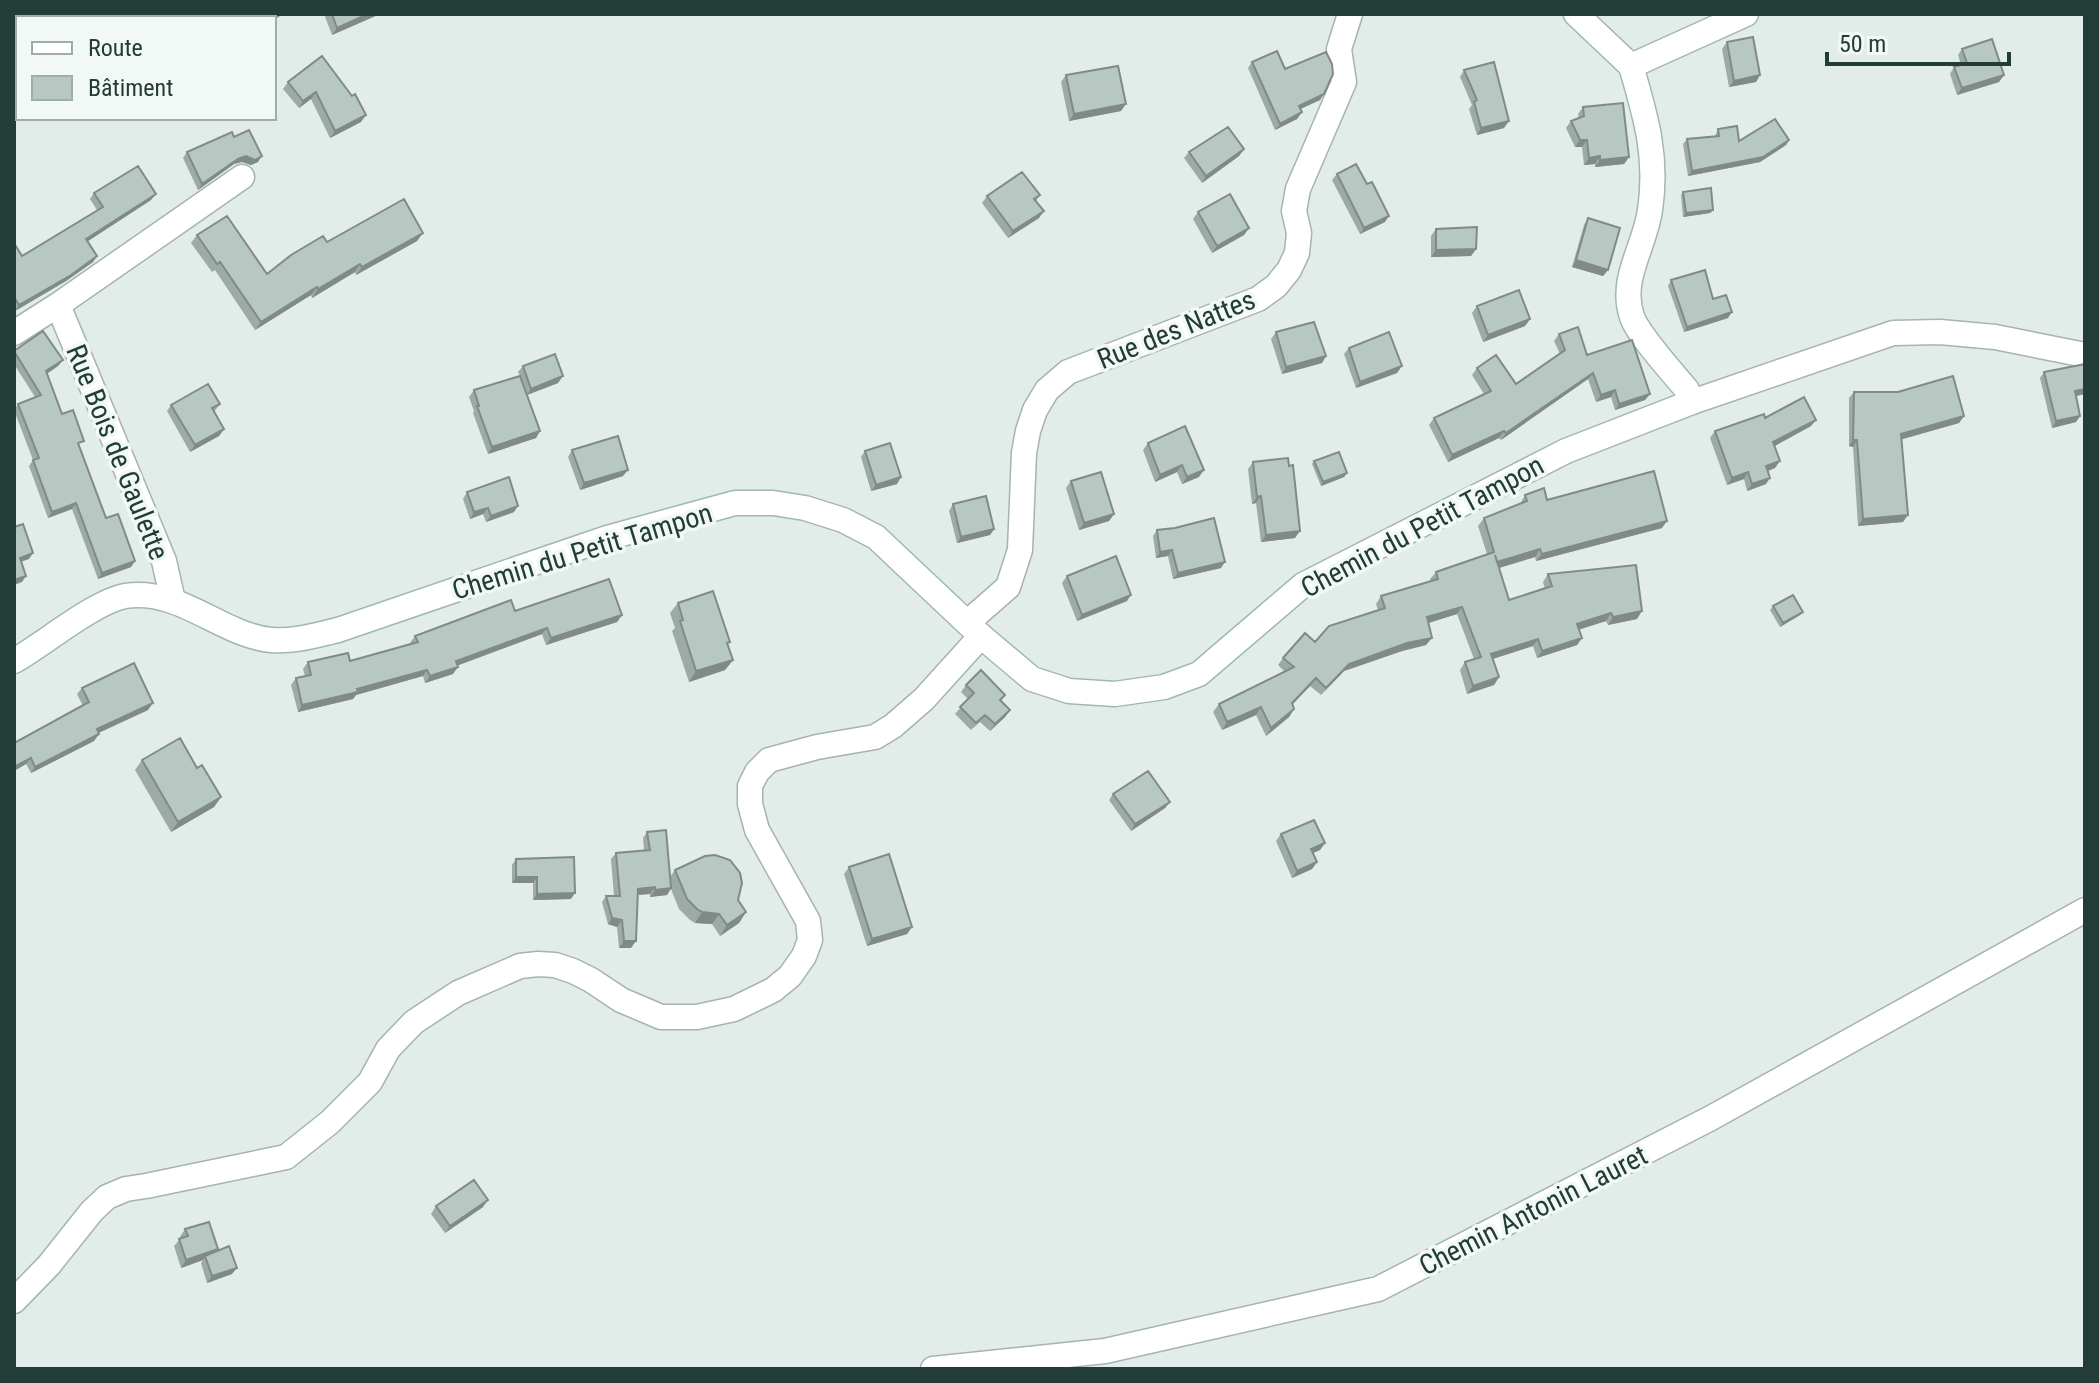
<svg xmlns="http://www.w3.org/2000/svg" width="2099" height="1383" font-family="'Roboto Condensed',sans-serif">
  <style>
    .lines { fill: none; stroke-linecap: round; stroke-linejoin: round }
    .street-casing { stroke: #a5b4af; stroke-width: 27 }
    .secondary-casing { stroke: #a0b8b0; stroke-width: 27 }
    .street { stroke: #fff; stroke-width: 24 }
    .secondary { stroke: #fff; stroke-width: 24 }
    .wall { fill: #9daba6 }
    .shaded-wall { fill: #808b87 }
    .building { fill: #b7c7c1; stroke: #808b87; stroke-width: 2 }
    .labels { text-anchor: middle; stroke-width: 7; stroke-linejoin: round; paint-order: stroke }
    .street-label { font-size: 28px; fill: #223d37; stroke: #f2f8f5 }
  </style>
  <rect width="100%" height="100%" fill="#e2ece8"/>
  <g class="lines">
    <!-- street casing -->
    <g class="street-casing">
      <path id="street" d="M1576 14 1631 66
        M58 305 164 561 173 601
        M14 333 58 305 242 177
        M1692 402 1893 333 1940 332 1995 337 2085 355
        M968 622 1008 587 1020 550 1024 453 1028 431 1035 410 1047 390 1068 372 1258 299 1276 286 1289 270 1297 253 1299 233 1294 211 1298 189 1344 82 1339 49 1350 14
        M14 1301 49 1265 92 1211 107 1197 126 1189 146 1186 286 1157 330 1122 370 1082 388 1049 414 1022 458 993 520 966 538 964 555 965 573 971 591 980 621 1000 661 1017H697L734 1009 773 990 790 976 804 956 810 940 808 921 757 830 750 804V786L757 772 769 760 817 747 875 737 893 726 924 699 981 636
        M933 1369 1105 1351 1378 1289 1711 1118 2085 910"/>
    </g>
    <!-- secondary casing -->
    <g class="secondary-casing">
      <path id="secondary" d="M14 661C44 644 94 602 125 596 179 587 221 635 271 640 294 642 316 635 338 630L607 538 735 503H773L805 508 843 520 876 537 981 636 1032 679 1069 691 1115 694 1164 687 1199 674 1303 585 1566 451 1692 402 1687 390C1673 373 1639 336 1632 317 1619 279 1645 247 1650 210 1658 157 1646 117 1631 66L1746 14"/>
    </g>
    <!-- street -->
    <use href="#street" class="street"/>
    <!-- secondary -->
    <use href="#secondary" class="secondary"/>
  </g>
  <!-- wall -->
  <path class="wall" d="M105 14H153L154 16 152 18H107Z
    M324 14H380L332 35Z
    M1727 42 1760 75 1756 82 1729 87 1722 49Z
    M1962 49 2004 75 1999 82 1957 95 1950 74 1954 67 1961 65 1958 55Z
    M1252 62 1285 69 1324 94 1320 100 1300 109 1302 112 1297 119 1275 130 1248 68Z
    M1464 70 1504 128 1477 135 1469 109 1472 105 1460 77Z
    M1066 75 1121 111 1069 121 1061 82Z
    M288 82 352 96 361 122 330 138 311 99 299 108 283 89Z
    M1583 107 1629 157 1624 164 1595 167V164L1584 165 1582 147H1575L1566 128 1571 121 1579 118 1578 114Z
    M1718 129 1739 141 1789 140 1786 145 1760 162 1688 176 1683 144 1687 139 1715 136Z
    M234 137 258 162 251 165 242 162 234 164 198 190 183 158 187 152Z
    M1244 149 1239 156 1202 183 1184 158 1189 152Z
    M1337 174 1385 222 1360 234 1332 180Z
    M1683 192 1713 210 1710 213 1683 217 1681 195Z
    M94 193 151 200 88 241 97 256 93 262 66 281 15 311 14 243 22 256 97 210 90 199Z
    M1040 195 1036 201 1039 218 1008 238 982 203 987 196Z
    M1198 212 1249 228 1244 235 1212 253 1193 219Z
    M1588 218 1608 270 1603 276 1572 267 1584 225Z
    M1436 229 1476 249 1471 256 1431 257V236Z
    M197 235 267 274 327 242 417 241 356 275 355 272 312 298 311 295 255 330 215 270 212 272 191 243Z
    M1671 280 1713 299 1728 318 1684 332 1668 286Z
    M1477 306 1530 319 1525 326 1483 342 1472 313Z
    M1276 332 1326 356 1322 363 1282 374 1271 339Z
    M1559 334 1587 355 1650 394 1645 400 1615 410 1611 397 1596 402 1588 379 1501 440 1499 438 1448 462 1429 425 1434 418 1484 394 1472 375 1477 368 1516 384 1560 354 1554 341Z
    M1349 348 1397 373 1356 388 1344 354Z
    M14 351 63 360 58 366 47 374 62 414 80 447 106 518 135 561 131 567 98 579 72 509 48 518 29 466 33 460 14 410 18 404 35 397 14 364Z
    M2085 364V394L2076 396 2080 416 2076 422 2052 428 2040 378 2044 372Z
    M523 366 558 383 527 395 540 431 536 438 488 454 473 413 474 411 469 397 474 390 520 376 518 372Z
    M1854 392 1964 416 1959 423 1902 439 1903 522 1858 526 1853 447 1849 446V398Z
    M220 404 214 412 224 429 219 436 190 452 167 411 171 405Z
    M1765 418 1811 426 1775 446V468L1768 471 1766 484 1747 491 1744 479 1727 485 1710 438 1715 431Z
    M1148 443 1199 477 1182 484 1177 472 1155 482 1143 450Z
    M572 450 623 476 580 490 568 457Z
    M865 451 897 484 871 491 861 457Z
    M1314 461 1347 473 1344 477 1321 486 1312 464Z
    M1253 462 1295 538 1261 542 1256 503 1252 504 1248 469Z
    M1071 481 1114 514 1109 521 1079 530 1066 488Z
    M467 492 514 512 486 522 483 514 470 519 463 499Z
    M1525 495 1662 528 1536 561 1535 557 1499 568 1509 600 1545 589 1543 582 1548 574 1637 619 1608 625 1606 621 1579 629 1582 638 1577 645 1537 658 1533 646 1493 659 1499 677 1494 685 1467 694 1460 670 1465 662 1474 659 1457 614 1428 623 1426 645 1402 651 1344 671 1321 695 1310 686 1292 705 1294 709 1289 717 1266 736 1256 715 1222 730 1213 712 1219 704 1285 672 1278 665 1283 658 1378 610 1376 604 1381 596 1431 581 1430 579 1436 572 1487 554 1478 526 1484 518 1520 504Z
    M953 504 994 529 990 535 957 543 949 511Z
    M1175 528 1221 568 1173 579 1168 556 1156 558 1153 536 1157 530Z
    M1067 576 1127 601 1077 621 1062 583Z
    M678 603 728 645 733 660 725 670 689 682 672 631 675 628 670 613Z
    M1773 606 1800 615 1780 627 1770 610Z
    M515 611 622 615 617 622 546 645 542 634 457 665 453 674 425 683 423 676 356 695 353 699 298 712 291 685 296 678 305 676 303 669 308 662 350 661 411 644 410 643 415 636Z
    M966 685 1005 695 1001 701 1010 710 1005 717 990 731 980 722 971 730 955 714 968 699 961 692Z
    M82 688 148 710 98 733 99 734 94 741 31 773 26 764 14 771 83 706 77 694Z
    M142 760 197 768 221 797 214 807 171 832 135 770Z
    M1113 794 1170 802 1165 808 1131 831 1109 800Z
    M647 832 670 877 675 870 738 900 746 912 739 923 720 936 712 924 695 923 690 920 679 909 671 889 667 895 650 897V894L638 895 631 948H619L617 927 608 924 602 902 606 896H614L611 859 616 853 644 850 643 838Z
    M1281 834 1325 843 1320 850 1313 853 1317 862 1312 869 1292 878 1276 841Z
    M516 859 571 899 533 900V883H512V865Z
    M849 867 912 927 907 934 867 946 844 874Z
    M436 1206 483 1207 445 1233 431 1214Z
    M185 1229 217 1251 232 1274 207 1283 201 1263 203 1260 181 1268 174 1246 181 1238 180 1237Z"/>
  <!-- shaded-wall -->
  <path class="shaded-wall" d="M368 14H380L332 35 337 28Z
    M1760 75 1756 82 1729 87 1734 81Z
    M2004 75 1999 82 1957 95 1962 88Z
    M316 92 311 99 299 108 303 101Z
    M1324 94 1320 100 1294 112 1299 106Z
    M1126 104 1121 111 1069 121 1074 114Z
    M1302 112 1297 119 1275 130 1280 124Z
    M366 115 361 122 330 138 335 131Z
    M1509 121 1504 128 1477 135 1481 128Z
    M1580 140H1587L1582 147H1575Z
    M1789 140 1786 145 1760 162 1688 176 1692 171Z
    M1244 149 1239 156 1202 183 1206 176Z
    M246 156H262L258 162 251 165 242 162 234 164 198 190 202 184 238 159Z
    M1600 156 1595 164 1584 165 1589 158Z
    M1629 157 1624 164 1595 167 1600 160Z
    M156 194 151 200 82 245 86 239Z
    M1713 210 1710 213 1683 217 1686 213Z
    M1044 211 1039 218 1008 238 1013 231Z
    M1389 216 1385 222 1360 234 1364 228Z
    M1249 228 1244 235 1212 253 1217 246Z
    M423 233 417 241 356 275 362 267Z
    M1476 249 1471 256 1431 257 1436 250Z
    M97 256 93 262 66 281 15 311 19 305Z
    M1576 260 1608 270 1603 276 1572 267Z
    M360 264 355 272 312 298 318 289Z
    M317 287 311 295 255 330 261 322Z
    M1732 312 1728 318 1684 332 1687 327Z
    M1530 319 1525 326 1483 342 1488 335Z
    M1326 356 1322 363 1282 374 1286 367Z
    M63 360 58 366 41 377 46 371Z
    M1402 366 1397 373 1356 388 1360 382Z
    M1593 373 1588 379 1501 440 1506 433Z
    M563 376 558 383 527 395 531 389Z
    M2085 389V394L2071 397 2075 391Z
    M1615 390 1611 397 1596 402 1601 395Z
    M1650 394 1645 400 1615 410 1619 404Z
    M1964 416 1959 423 1896 441 1901 434Z
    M2080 416 2076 422 2052 428 2056 421Z
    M1816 420 1811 426 1769 449 1773 442Z
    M224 429 219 436 190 452 195 445Z
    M540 431 536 438 488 454 492 447Z
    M1504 431 1499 438 1448 462 1452 455Z
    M1853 440H1857L1853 447 1849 446Z
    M1780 461 1775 468 1762 473 1766 466Z
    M1182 465 1177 472 1155 482 1160 475Z
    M628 470 623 476 580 490 584 483Z
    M1204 470 1199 477 1182 484 1187 477Z
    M1748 472 1744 479 1727 485 1732 478Z
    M1347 473 1344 477 1321 486 1323 482Z
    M901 477 897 484 871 491 876 485Z
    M1770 478 1766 484 1747 491 1752 484Z
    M1261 496 1256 503 1252 504 1257 497Z
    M76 503 72 509 48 518 52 512Z
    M518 506 514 512 486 522 491 516Z
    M488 508 483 514 470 519 474 512Z
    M1114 514 1109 521 1079 530 1084 523Z
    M1908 515 1903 522 1858 526 1863 519Z
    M1667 521 1662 528 1536 561 1542 554Z
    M994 529 990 535 957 543 961 537Z
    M1300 531 1295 538 1261 542 1266 535Z
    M1540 549 1535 557 1492 570 1497 562Z
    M1172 550 1168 556 1156 558 1160 552Z
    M33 553 29 559 15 564 20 558Z
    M135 561 131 567 98 579 102 573Z
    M1225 562 1221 568 1173 579 1178 573Z
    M26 576 22 582 14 585V580Z
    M1131 595 1127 601 1077 621 1082 615Z
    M1462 607 1457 614 1422 625 1427 617Z
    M1642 611 1637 619 1608 625 1613 617Z
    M1803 612 1800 615 1780 627 1783 623Z
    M1611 613 1606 621 1572 632 1577 624Z
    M622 615 617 622 546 645 551 638Z
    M547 628 542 634 451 668 456 661Z
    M1432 638 1426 645 1402 651 1344 671 1321 695 1349 664 1407 643Z
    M1582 638 1577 645 1537 658 1542 651Z
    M1538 639 1533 646 1486 661 1491 654Z
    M733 660 725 670 689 682 696 671Z
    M458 667 453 674 425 683 430 676Z
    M427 670 423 676 356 695 353 699 298 712 302 705Z
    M1499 677 1494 685 1467 694 1473 686Z
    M1316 678 1310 686 1286 711 1292 703Z
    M153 703 148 710 92 736 97 729Z
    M1261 707 1256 715 1222 730 1227 722Z
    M1294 709 1289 717 1266 736 1271 728Z
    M1010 710 1005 717 990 731 995 724Z
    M99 734 94 741 31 773 35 767Z
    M31 758 26 764 14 771V767Z
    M221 797 214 807 171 832 178 822Z
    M1170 802 1165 808 1131 831 1135 824Z
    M1325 843 1320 850 1306 856 1311 849Z
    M1317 862 1312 869 1292 878 1297 871Z
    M516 877H537L533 883H512Z
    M655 887 650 894 634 895 638 889Z
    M671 888 667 895 650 897 655 890Z
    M575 893 571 899 533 900 537 894Z
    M702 912 719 914 712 924 695 923Z
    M746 912 739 923 720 936 727 925Z
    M612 918 622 920 617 927 608 924Z
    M912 927 907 934 867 946 872 939Z
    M624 941H636L631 948H619Z
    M488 1200 483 1207 445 1233 450 1226Z
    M218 1249 213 1256H205L203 1260 181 1268 186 1260Z
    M237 1268 232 1274 207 1283 212 1276Z"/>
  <!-- building -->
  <path class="building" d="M51 14H68L70 18H45L44 17Z
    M112 14H153L154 16 147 18H114Z
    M226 14H281L274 19V18H229Z
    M332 14H368L337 28Z
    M1753 37 1760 75 1734 81 1727 42Z
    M1992 39 2004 75 1962 88 1954 67 1967 63 1962 49Z
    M1277 51 1285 69 1326 52 1332 64 1333 74 1324 94 1299 106 1302 112 1280 124 1252 62Z
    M18 52V80L14 82V53Z
    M322 56 352 96 355 94 366 115 335 131 316 92 303 101 288 82Z
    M1494 62 1509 121 1481 128 1474 102 1477 100 1464 70Z
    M1118 66 1126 104 1074 114 1066 75Z
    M1623 103 1629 157 1600 160V156L1589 158 1587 140H1580L1571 121 1584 116 1583 107Z
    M1775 119 1789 140 1763 157 1692 171 1687 139 1719 136 1718 129 1737 126 1739 141Z
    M1228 127 1244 149 1206 176 1189 152Z
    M249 130 262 156 255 160 246 156 238 159 202 184 187 152 232 132 234 137Z
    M1356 164 1367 184 1372 182 1389 216 1364 228 1337 174Z
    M138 166 156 194 86 239 97 256 71 275 19 305 14 297V243L22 256 103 207 94 193Z
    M1022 172 1040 195 1034 199 1044 211 1013 231 987 196Z
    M1711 188 1713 210 1686 213 1683 192Z
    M1230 194 1249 228 1217 246 1198 212Z
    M404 199 423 233 362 267 360 264 318 289 317 287 261 322 220 262 217 264 197 235 227 216 267 274 291 255 323 236 327 242Z
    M1588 218 1620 228 1608 270 1576 260Z
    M1477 227 1476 249 1436 250V229Z
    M1705 270 1713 299 1726 295 1732 312 1687 327 1671 280Z
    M1519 290 1530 319 1488 335 1477 306Z
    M1314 322 1326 356 1286 367 1276 332Z
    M1578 327 1587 355 1632 340 1650 394 1619 404 1615 390 1601 395 1593 373 1506 433 1504 431 1452 455 1434 418 1491 391 1477 368 1496 355 1516 384 1565 350 1559 334Z
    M43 331 63 360 46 371 62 414 73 410 84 441 78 443 106 518 118 514 135 561 102 573 76 503 52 512 33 460 39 458 18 404 41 395 14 351Z
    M1389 332 1402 366 1360 382 1349 348Z
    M555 354 563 376 531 389 523 366Z
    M2085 364V389L2075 391 2080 416 2056 421 2044 372Z
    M520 376 540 431 492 447 477 406H479L474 390Z
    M1953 376 1964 416 1901 434 1908 515 1863 519 1857 440H1853L1854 392H1898Z
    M208 384 220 404 212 408 224 429 195 445 171 405Z
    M1804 397 1816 420 1773 442 1780 461 1766 466 1770 478 1752 484 1748 472 1732 478 1715 431 1764 414 1765 418Z
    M1185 426 1204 470 1187 477 1182 465 1160 475 1148 443Z
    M618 436 628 470 584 483 572 450Z
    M890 443 901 477 876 485 865 451Z
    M1339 452 1347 473 1323 482 1314 461Z
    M1288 458 1289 466 1293 465 1300 531 1266 535 1261 496 1257 497 1253 462Z
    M1654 471 1667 521 1542 554 1540 549 1497 562 1495 555 1509 600 1552 586 1548 574 1636 565 1642 611 1613 617 1611 613 1577 624 1582 638 1542 651 1538 639 1491 654 1499 677 1473 686 1465 662 1481 657 1462 607 1427 617 1432 638 1407 643 1349 664 1326 688 1316 678 1292 703 1294 709 1271 728 1261 707 1227 722 1219 704 1294 667 1283 658 1305 633 1315 642 1329 626 1385 608 1381 596 1438 579 1436 572 1494 552 1484 518 1527 501 1525 495 1544 488 1547 500Z
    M1101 472 1114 514 1084 523 1071 481Z
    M509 477 518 506 491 516 488 508 474 512 467 492Z
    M986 496 994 529 961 537 953 504Z
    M1214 518 1225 562 1178 573 1172 550 1160 552 1157 530 1175 528Z
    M23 524 33 553 20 558 26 576 14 580V527Z
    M1116 556 1131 595 1082 615 1067 576Z
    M609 579 622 615 551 638 547 628 456 661 458 667 430 676 427 670 357 689 358 692 302 705 296 678 311 675 308 662 348 653 350 661 418 642 415 636 511 600 515 611Z
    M713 591 730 642 727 643 733 660 696 671 680 621 683 620 678 603Z
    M1793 595 1803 612 1783 623 1773 606Z
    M134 663 153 703 97 729 99 734 35 767 31 758 14 767V743L89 702 82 688Z
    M981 670 1005 695 1000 700 1010 710 995 724 985 715 976 723 960 707 974 693 966 685Z
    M180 738 197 768 202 765 221 797 178 822 142 760Z
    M1148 771 1170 802 1135 824 1113 794Z
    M1314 820 1325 843 1311 849 1317 862 1297 871 1281 834Z
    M666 830 671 888 655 890V887L638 889 636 941H624L622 920 612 918 606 896H620L616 853 650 850 647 832Z
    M889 854 912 927 872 939 849 867Z
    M715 855 730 860 740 873 742 883 738 900 746 912 727 925 719 914 702 912 698 910 687 899 675 870 705 856Z
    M574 857 575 893 537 894V877H516V859Z
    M474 1180 488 1200 450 1226 436 1206Z
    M209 1222 218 1249 186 1260 179 1239 188 1236 185 1229Z
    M229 1246 237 1268 212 1276 205 1256Z"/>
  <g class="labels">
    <!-- street labels -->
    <g class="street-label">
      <text transform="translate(1176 329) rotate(-22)" y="10">Rue des Nattes</text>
      <text transform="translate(118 452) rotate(68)" y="10">Rue Bois de Gaulette</text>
      <text transform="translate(1422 526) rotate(-28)" y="10">Chemin du Petit Tampon</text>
      <text transform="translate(582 551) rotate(-17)" y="10">Chemin du Petit Tampon</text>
      <text transform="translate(1533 1210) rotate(-27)" y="10">Chemin Antonin Lauret</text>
    </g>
  </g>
  <!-- border -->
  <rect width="2099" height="1383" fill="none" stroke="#223d37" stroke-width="32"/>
  <!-- legend -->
  <rect x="16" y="16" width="260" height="104" fill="#f2f8f5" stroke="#9fada9" stroke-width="2"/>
  <rect x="32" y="42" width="40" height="12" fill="#ffffff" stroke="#9fada9" stroke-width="2"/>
  <text x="88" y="56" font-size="24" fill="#223d37">Route</text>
  <rect x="32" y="76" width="40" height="24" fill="#b7c7c1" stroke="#9fada9" stroke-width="2"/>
  <text x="88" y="96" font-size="24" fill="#223d37">Bâtiment</text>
  <!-- scale -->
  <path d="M1827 52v12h182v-12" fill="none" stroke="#223d37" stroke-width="4"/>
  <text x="1839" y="52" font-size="24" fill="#223d37" stroke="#f2f8f5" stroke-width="6" paint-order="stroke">50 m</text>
</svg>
